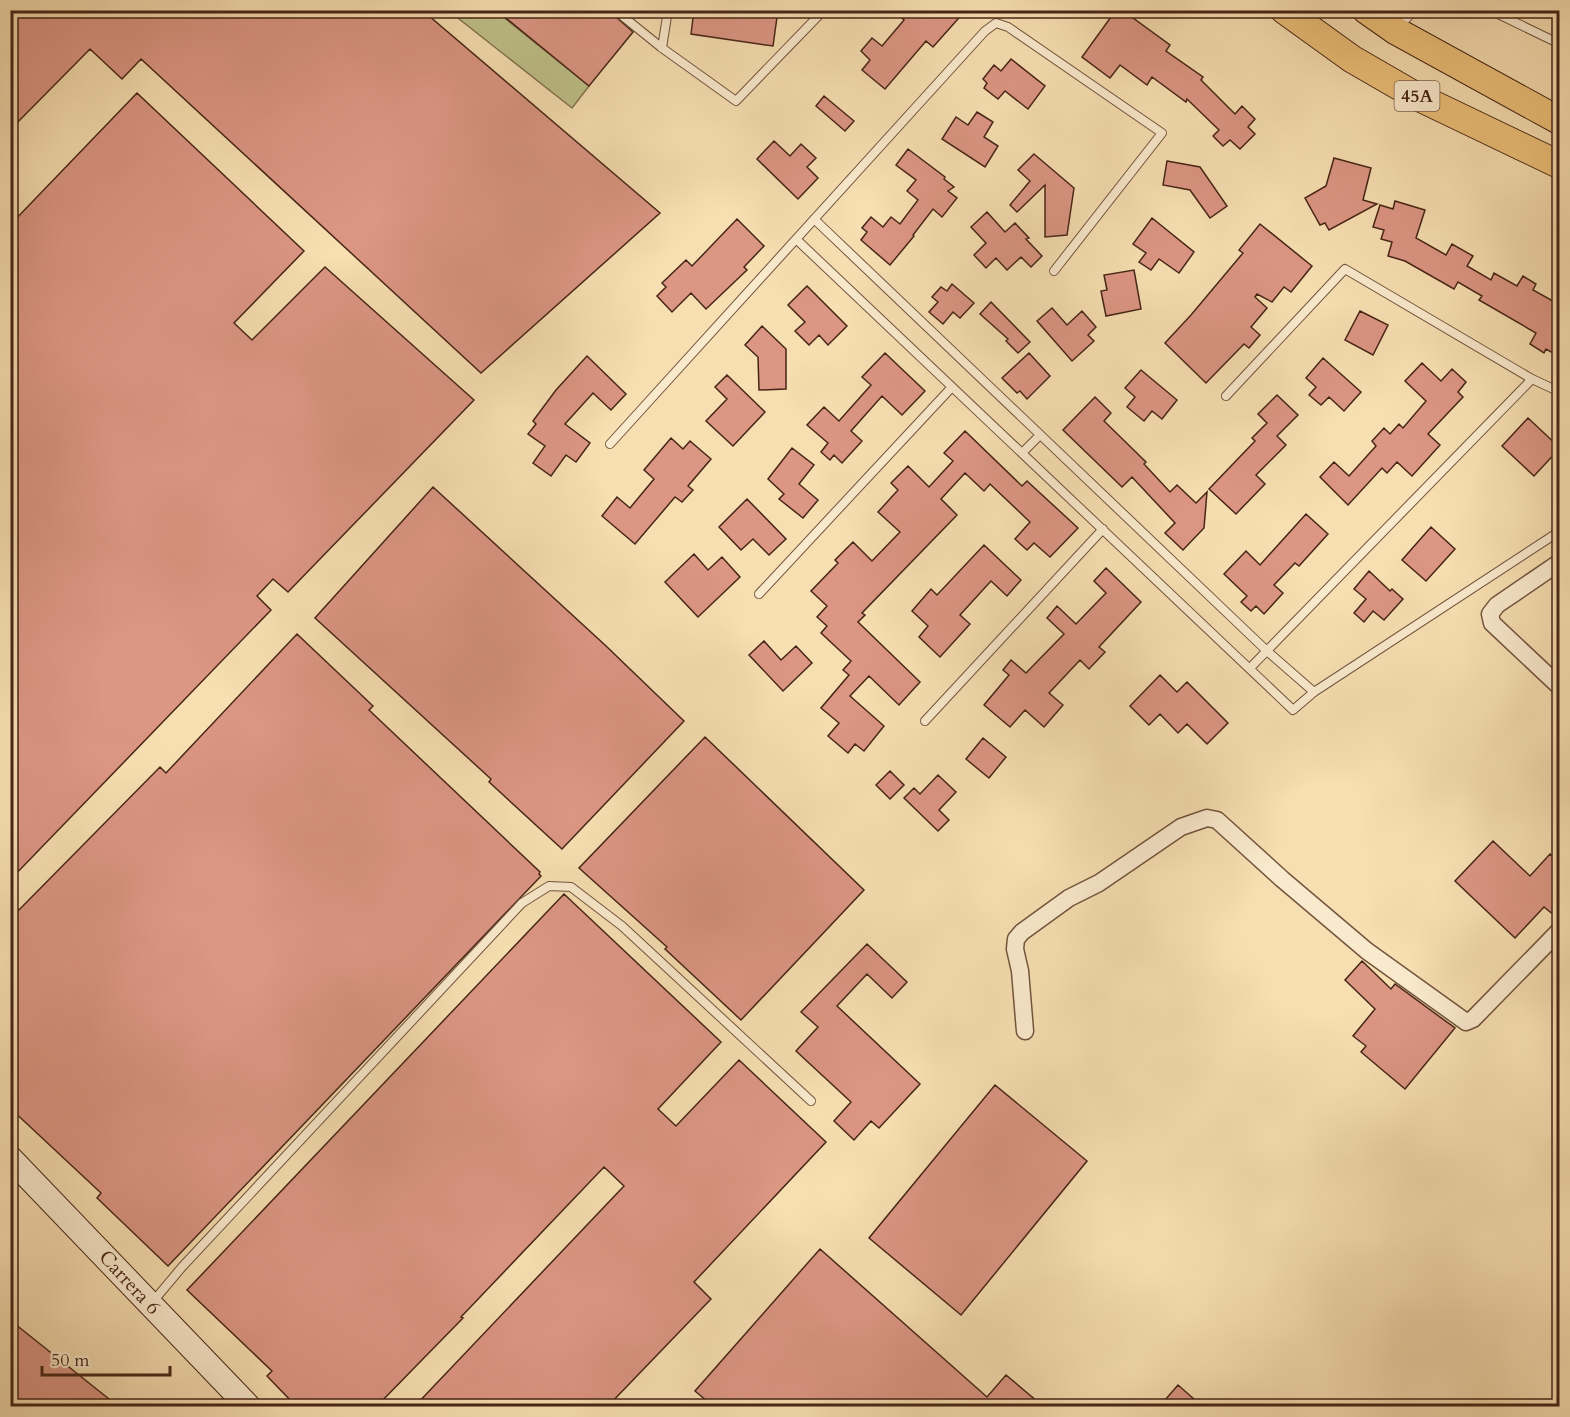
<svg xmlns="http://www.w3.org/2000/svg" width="1570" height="1417" font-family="Cardo,serif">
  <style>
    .green { fill: #bfc18a; stroke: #837350; stroke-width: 1.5 }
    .building { fill: #dc9684; stroke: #472516; stroke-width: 1.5 }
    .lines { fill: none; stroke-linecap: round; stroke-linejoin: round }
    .service-casing { stroke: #73543d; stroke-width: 10 }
    .minor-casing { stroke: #73543d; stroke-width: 19 }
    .secondary-casing { stroke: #472516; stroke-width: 26 }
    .trunk-casing { stroke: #472516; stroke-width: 29 }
    .service { stroke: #faeacd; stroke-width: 8 }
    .minor { stroke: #faeacd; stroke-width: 16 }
    .secondary { stroke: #faeacd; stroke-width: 24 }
    .trunk { stroke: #ecc079; stroke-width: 27 }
    .labels { text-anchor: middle; stroke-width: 4.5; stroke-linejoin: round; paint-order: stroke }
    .shield { fill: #faeacd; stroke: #7d604d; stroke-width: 1.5 }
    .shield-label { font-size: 18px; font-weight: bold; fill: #472516 }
    .street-label { font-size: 20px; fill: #472516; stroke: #faeacd }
  </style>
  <rect width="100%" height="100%" fill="#f7dfb2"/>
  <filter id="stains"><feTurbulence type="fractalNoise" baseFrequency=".00333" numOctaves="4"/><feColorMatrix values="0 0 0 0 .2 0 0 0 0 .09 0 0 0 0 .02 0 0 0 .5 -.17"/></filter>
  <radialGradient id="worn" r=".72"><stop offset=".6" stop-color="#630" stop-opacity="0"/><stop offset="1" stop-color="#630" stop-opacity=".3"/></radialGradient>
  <!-- green -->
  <path class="green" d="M449 11H496L589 86 572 108Z"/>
  <!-- building -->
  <path class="building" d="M10 10H422L660 213 481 373 141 59 122 79 90 49 10 130Z
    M496 10H608L633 32 589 86Z
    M694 10H778L773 46 691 34Z
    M893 10H966L933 47 926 41 885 89 862 70 870 60 861 51 872 38 882 46 904 20Z
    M1116 10H1122L1170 45 1166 51 1203 77 1201 80 1235 114 1242 106 1255 119 1248 127 1255 134 1240 149 1230 140 1223 146 1213 136 1219 130 1187 99 1186 102 1152 77 1147 85 1120 65 1110 78 1082 57Z
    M1011 59 1045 86 1028 109 1005 91 998 99 984 88 987 83 983 79 994 65 1001 71Z
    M137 93 304 251 234 323 252 340 325 267 474 400 288 592 273 579 257 596 271 610 10 880V225Z
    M824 96 854 121 845 131 816 106Z
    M977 112 993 122 984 137 998 146 985 167 942 139 956 117 968 125Z
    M774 141 790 156 801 144 816 158 807 167 818 178 798 199 757 159Z
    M908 149 945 177 944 179 954 187 948 191 957 198 942 217 933 209 913 235 914 236 890 265 861 240 867 232 862 228 871 217 883 227 891 217 900 224 918 200 907 191 916 180 896 165Z
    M1034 154 1074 188 1067 235 1045 237V185L1017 212 1010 205 1030 181 1018 170Z
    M1334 158 1371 168 1363 200 1377 204 1329 230 1325 223 1320 225 1305 198 1326 186Z
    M1167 161 1200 167 1227 206 1210 218 1190 190 1163 185Z
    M1395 201 1425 210 1416 238 1446 255 1452 244 1473 256 1467 266 1491 280 1494 273 1517 286 1523 276 1536 284 1533 290 1560 305V357L1546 349 1544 353 1530 344 1536 333 1479 300 1482 296 1458 282 1454 289 1405 261 1388 256 1392 242 1381 239 1384 230 1373 227 1380 205 1393 209Z
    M987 212 1005 232 1015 223 1029 238 1026 239 1042 256 1031 267 1021 257 1007 270 996 258 986 268 974 255 986 243 971 227Z
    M1152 218 1194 252 1179 273 1159 259 1151 270 1139 262 1146 253 1133 244Z
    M737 219 764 246 744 267 747 270 706 309 691 293 672 312 657 296 666 287 662 283 686 260 692 266Z
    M1260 224 1312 266 1291 292 1284 287 1272 302 1257 294 1255 297 1267 308 1251 327 1260 335 1249 348 1244 344 1206 383 1165 343 1191 315 1243 253 1239 250Z
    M1134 270 1141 309 1106 316 1101 291 1107 290 1104 275Z
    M952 284 974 303 960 318 953 312 943 324 929 312 938 302 932 297 941 287 947 291Z
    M807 286 847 326 828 345 819 335 809 345 795 331 805 322 788 305Z
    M991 302 1030 342 1018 353 1006 341 1008 339 980 314Z
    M1052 308 1067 325 1082 311 1096 327 1088 335 1094 341 1072 361 1037 321Z
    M1360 311 1388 325 1373 355 1345 340Z
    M762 326 786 349V389L759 390 758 357 745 345Z
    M885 353 925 391 902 415 882 396 851 431 862 441 842 463 834 455 830 460 821 452 828 443 807 425 824 407 839 421 871 385 862 377Z
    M1029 353 1050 376 1027 399 1020 391 1017 393 1002 378Z
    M587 356 626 394 611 410 593 393 565 424 590 443 576 462 566 455 551 476 533 463 545 446 528 434 536 424 533 421 556 390Z
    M1323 358 1361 392 1344 411 1329 397 1321 405 1309 395 1316 387 1306 378Z
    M1422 363 1441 381 1452 369 1466 382 1458 392 1463 397 1428 434 1440 445 1412 476 1397 462 1387 473 1382 468 1348 505 1320 477 1334 462 1349 476 1376 446 1372 441 1384 428 1390 434 1399 424 1403 428 1426 401 1405 381Z
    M1141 370 1177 400 1162 419 1152 411 1144 421 1127 407 1135 397 1125 388Z
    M727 375 765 412 733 446 706 421 727 399 715 387Z
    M1277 395 1298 415 1277 436 1286 445 1256 475 1265 484 1236 514 1209 489 1255 441 1252 438 1267 423 1258 414Z
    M1095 397 1111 413 1104 421 1146 462 1144 464 1170 492 1177 485 1196 503 1207 492 1204 528 1183 550 1165 533 1175 523 1132 477 1122 487 1063 430Z
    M1528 418 1560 448 1534 476 1502 446Z
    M965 431 1022 486 1027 481 1078 528 1050 557 1034 543 1027 550 1015 539 1030 522 990 484 984 491 965 473 941 499 957 515 862 613 865 615 858 622 920 682 899 705 869 676 850 696 884 726 864 751 855 744 848 753 828 736 839 723 821 708 849 675 843 670 851 661 821 633 827 626 817 617 827 606 811 591 838 563 835 560 853 542 872 561 900 532 878 512 898 490 891 483 908 466 929 487 953 461 944 453Z
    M671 438 683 449 690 441 711 459 688 486 693 490 682 502 675 497 635 544 602 516 617 497 630 508 654 479 644 470Z
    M792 448 814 465 799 484 818 500 803 518 779 499 784 494 768 479Z
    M433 487 605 645 684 721 562 849 489 782 491 779 315 618Z
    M747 499 786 539 769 555 753 539 741 550 719 527Z
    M1306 514 1328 534 1299 566 1295 563 1274 585 1283 593 1264 614 1256 606 1251 611 1241 602 1247 596 1224 574 1246 551 1260 565Z
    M1431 527 1455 549 1426 581 1402 560Z
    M984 545 1021 580 1007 596 991 581 960 615 970 624 940 657 919 637 928 626 912 611 931 589 937 595Z
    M694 554 708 570 722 557 740 577 698 617 665 582Z
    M1106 568 1141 602 1099 647 1105 652 1089 669 1080 660 1049 693 1063 705 1044 727 1025 710 1010 727 984 705 1009 675 1003 670 1011 660 1026 673 1064 634 1047 618 1057 606 1076 624 1106 593 1094 581Z
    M1369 571 1390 591 1392 589 1403 599 1384 620 1373 611 1364 622 1354 613 1366 599 1354 589Z
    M297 634 373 706 369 710 540 872 539 874 541 876 168 1266 97 1198 101 1193 10 1108V919L160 767 166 773Z
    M764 641 781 660 796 646 812 663 783 691 749 655Z
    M1160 675 1177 692 1187 682 1228 723 1207 744 1187 724 1178 733 1160 714 1149 725 1130 706Z
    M705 737 864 890 741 1020 665 949 667 947 579 868Z
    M983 738 1006 757 989 778 966 759Z
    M890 771 904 785 890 799 876 785Z
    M938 775 956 792 939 810 949 820 938 831 904 798 914 788 920 794Z
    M1493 841 1530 876 1550 854 1560 863V920L1544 907 1515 938 1455 881Z
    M564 894 721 1042 658 1109 676 1126 739 1060 826 1142 694 1282 711 1299 607 1407H414L624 1186 604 1167 461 1317 463 1318 376 1407H297L267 1376 272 1371 187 1290Z
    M867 944 907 982 892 998 867 974 837 1006 920 1084 879 1128 871 1121 854 1140 834 1121 851 1102 796 1051 818 1027 801 1012Z
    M1362 961 1391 989 1395 984 1455 1028 1405 1089 1361 1052 1366 1046 1353 1036 1375 1009 1345 980Z
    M995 1085 1087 1161 961 1315 869 1238Z
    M820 1249 987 1397 1006 1375 1044 1407 713 1406 695 1391Z
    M10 1320 119 1407H10Z
    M1178 1385 1203 1407H1172L1165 1400Z"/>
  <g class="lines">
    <!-- service casing -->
    <g class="service-casing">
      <path id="service" d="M615 10 662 48 736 101 824 10
        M1497 10 1500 15 1560 44
        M1398 28 1414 10
        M662 48 668 10
        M814 219 1267 651 1314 692
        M796 239 1293 710 1314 692 1560 531
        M1226 396 1345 269 1532 379 1560 392
        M610 444 985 31 996 23 1008 27 1162 133 1054 271
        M1022 453 1040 435
        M759 594 952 387
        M1250 668 1532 379
        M925 721 1103 529
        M151 1304 182 1267 522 903 549 886 571 887 622 926 811 1101"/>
    </g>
    <!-- minor casing -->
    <g class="minor-casing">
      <path id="minor" d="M1560 562 1497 605 1490 614 1492 623 1560 687
        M1025 1031 1020 971 1015 949 1016 939 1022 932 1069 898 1099 883 1181 827 1207 818 1217 820 1282 879 1367 951 1466 1022 1473 1019 1560 930
        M1557 1406 1560 1403"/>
    </g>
    <!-- secondary casing -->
    <g class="secondary-casing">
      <path id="secondary" d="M10 1158 248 1406"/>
    </g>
    <!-- trunk casing -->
    <g class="trunk-casing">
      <path id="trunk" d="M1284 10 1352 59 1416 96 1560 165
        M1366 10 1396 31 1560 121"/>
    </g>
    <!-- service -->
    <use href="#service" class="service"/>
    <!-- minor -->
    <use href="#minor" class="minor"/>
    <!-- secondary -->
    <use href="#secondary" class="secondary"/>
    <!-- trunk -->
    <use href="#trunk" class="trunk"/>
  </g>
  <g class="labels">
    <!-- shield labels -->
    <rect class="shield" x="1394.5" y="81" width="45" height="30" rx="4.5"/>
    <g class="shield-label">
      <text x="1417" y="102">45A</text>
    </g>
    <!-- street labels -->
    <g class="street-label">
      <text transform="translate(130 1282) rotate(47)" y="7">Carrera 6</text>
    </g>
  </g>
  <!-- margin -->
  <rect width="1570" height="1417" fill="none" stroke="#f7dfb2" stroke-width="36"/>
  <rect x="12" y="12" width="1546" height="1393" fill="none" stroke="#472516" stroke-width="3"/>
  <rect x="18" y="18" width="1534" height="1381" fill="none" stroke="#472516" stroke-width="1.5"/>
  <!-- scale -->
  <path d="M42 1366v9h128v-9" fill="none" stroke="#472516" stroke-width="3"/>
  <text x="51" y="1366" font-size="18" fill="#472516" stroke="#faeacd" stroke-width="4.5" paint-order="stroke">50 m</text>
  <rect width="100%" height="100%" filter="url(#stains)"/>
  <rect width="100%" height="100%" fill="url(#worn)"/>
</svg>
